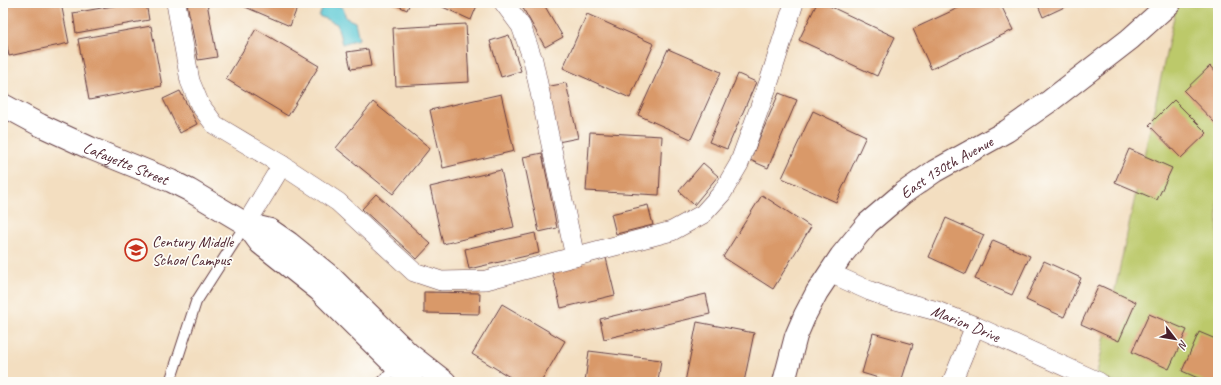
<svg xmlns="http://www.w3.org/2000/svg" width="1221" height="385" font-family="Caveat,sans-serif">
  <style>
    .green { fill: #bcc96b; stroke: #83744b }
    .water { fill: #5ecad6; stroke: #547480 }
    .building { fill: #d99969 }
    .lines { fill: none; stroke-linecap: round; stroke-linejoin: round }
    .lane-casing { stroke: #633c41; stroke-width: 12 }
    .street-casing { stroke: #633c41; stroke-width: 20 }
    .secondary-casing { stroke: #633c41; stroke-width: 24 }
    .lane { stroke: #fff; stroke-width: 10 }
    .street { stroke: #fff; stroke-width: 19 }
    .secondary { stroke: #fff; stroke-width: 22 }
    .labels { text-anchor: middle; stroke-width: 3.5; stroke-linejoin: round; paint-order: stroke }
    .street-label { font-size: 16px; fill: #4a1f2b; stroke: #fdfcf7 }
    .poi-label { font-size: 16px; fill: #4a1f2b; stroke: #fdfcf7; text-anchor: start }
  </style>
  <rect width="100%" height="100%" fill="#fdfcf7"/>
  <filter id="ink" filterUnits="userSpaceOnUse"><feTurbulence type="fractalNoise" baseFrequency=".025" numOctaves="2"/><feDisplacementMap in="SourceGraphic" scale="8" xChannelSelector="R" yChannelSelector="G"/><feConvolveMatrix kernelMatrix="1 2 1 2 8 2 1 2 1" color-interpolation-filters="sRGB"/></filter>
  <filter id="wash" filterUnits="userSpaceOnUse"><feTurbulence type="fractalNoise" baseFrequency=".012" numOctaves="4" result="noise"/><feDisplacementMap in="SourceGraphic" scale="16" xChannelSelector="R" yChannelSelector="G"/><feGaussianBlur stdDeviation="0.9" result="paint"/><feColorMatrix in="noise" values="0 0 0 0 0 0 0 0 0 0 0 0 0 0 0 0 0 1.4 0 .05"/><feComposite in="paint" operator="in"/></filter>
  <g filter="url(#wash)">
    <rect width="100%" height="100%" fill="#f3dec0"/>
    <!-- green -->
    <path class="green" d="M1177 3H1218V382H1095Z"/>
    <!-- water -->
    <path class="water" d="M325 3H333L343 8 346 18 355 22 359 39 342 44 337 24 319 16Z"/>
    <g id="blocks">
      <!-- building -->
      <path class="building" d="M3 3H61L69 43 9 56 3 28Z
        M130 3H146L149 20 76 33 73 13Z
        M187 3H207L217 57 198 60Z
        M236 3H299L290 26Z
        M392 3H410L407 10Z
        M434 3H478L471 20Z
        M520 3H543L563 37 545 47Z
        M817 3H823L895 37 877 76 799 40Z
        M969 3H1000L1013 30 931 69 913 29Z
        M1037 3H1073L1043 17Z
        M587 14 654 44 630 98 563 68Z
        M466 24 469 82 396 86 393 28Z
        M151 26 162 86 89 100 78 39Z
        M256 29 319 66 288 116 226 79Z
        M509 35 521 71 501 77 490 41Z
        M368 49 371 66 351 69 347 52Z
        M668 49 721 72 691 139 638 115Z
        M1210 66 1218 75V122L1216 124 1184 91Z
        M738 74 756 82 727 149 709 142Z
        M566 83 578 138 558 142 546 87Z
        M180 91 197 124 180 133 163 99Z
        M779 93 797 100 768 168 750 160Z
        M501 94 514 151 443 168 430 110Z
        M1174 100 1207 133 1181 158 1149 125Z
        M373 102 430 148 393 194 336 148Z
        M813 111 866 136 836 202 782 178Z
        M590 132 662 136 659 195 586 191Z
        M1129 149 1172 168 1157 200 1115 182Z
        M542 153 557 228 539 232 523 157Z
        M703 163 718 176 694 205 679 191Z
        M501 170 514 227 443 244 430 187Z
        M376 194 431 244 417 259 362 209Z
        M762 195 811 227 773 289 723 257Z
        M648 205 653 225 616 234 611 214Z
        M946 218 984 235 966 274 929 257Z
        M535 233 539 253 469 269 465 249Z
        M993 240 1030 256 1012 295 975 279Z
        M606 258 615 295 561 308 552 271Z
        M1044 261 1081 278 1064 317 1026 300Z
        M1099 285 1136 302 1119 341 1081 324Z
        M424 292 480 293 479 314 424 313Z
        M706 294 710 314 604 339 600 319Z
        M502 304 565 341 541 382H518L472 354Z
        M1149 314 1187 330 1169 369 1132 352Z
        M697 322 754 333 744 382H685Z
        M1199 332 1218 340V382H1207L1182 371Z
        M873 333 913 344 901 382H892L862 373Z
        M589 351 661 360 658 382H585Z"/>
    </g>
  </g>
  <g filter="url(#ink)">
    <use href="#blocks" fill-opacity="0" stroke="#633c41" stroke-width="1"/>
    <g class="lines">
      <!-- lane casing -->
      <g class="lane-casing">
        <path id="lane" d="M170 382 196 302 246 224
          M382 382 397 367"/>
      </g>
      <!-- street casing -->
      <g class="street-casing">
        <g id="street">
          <path d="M176 3 190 81 200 105 215 125 282 165 338 202 414 272 441 281 486 280 672 231 703 214 722 193 739 164 769 82 794 3"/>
          <path d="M504 3 521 26 533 60 575 257"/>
          <path d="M246 224 282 165"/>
          <path id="s1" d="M830 273 870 291 892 299 937 311 975 326 1099 382"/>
          <path d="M952 382 975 326"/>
        </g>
      </g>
      <!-- secondary casing -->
      <g class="secondary-casing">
        <g id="secondary">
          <path id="s2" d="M3 105 40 125 90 148 171 181 189 190 246 224 270 230 289 243 331 277 409 354 445 382"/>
          <path d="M246 224 260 243 319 290 412 382"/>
          <path id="s3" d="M784 382 796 336 805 315 817 292 841 256 868 223 902 194 935 171 1007 131 1050 101 1130 39 1170 3"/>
        </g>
      </g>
      <!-- lane -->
      <use href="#lane" class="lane"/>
      <!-- street -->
      <use href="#street" class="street"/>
      <!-- secondary -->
      <use href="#secondary" class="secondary"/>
    </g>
  </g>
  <!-- icons -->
  <defs>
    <g id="school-ring" transform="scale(1.15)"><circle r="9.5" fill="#fdfcf7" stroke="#c8321e" stroke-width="1.5"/><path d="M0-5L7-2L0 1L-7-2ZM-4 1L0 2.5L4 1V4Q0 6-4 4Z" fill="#c8321e"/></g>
  </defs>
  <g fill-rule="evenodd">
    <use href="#school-ring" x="136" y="250"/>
  </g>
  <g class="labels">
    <!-- street labels -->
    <g class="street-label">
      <text dy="6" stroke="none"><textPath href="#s2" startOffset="136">Lafayette Street</textPath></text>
      <text dy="6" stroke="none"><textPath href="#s3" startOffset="279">East 130th Avenue</textPath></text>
      <text dy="6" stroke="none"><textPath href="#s1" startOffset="145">Marion Drive</textPath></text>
    </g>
    <!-- poi labels -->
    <g class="poi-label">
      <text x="152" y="247">Century Middle<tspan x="152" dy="18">School Campus</tspan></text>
    </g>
  </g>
  <!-- margin -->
  <rect width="1221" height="385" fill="none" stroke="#fdfcf7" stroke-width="16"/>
  <!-- north arrow -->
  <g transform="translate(1175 339) rotate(121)" stroke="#fdfcf7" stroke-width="3" paint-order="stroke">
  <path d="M0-3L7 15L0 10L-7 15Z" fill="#4a1f2b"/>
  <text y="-6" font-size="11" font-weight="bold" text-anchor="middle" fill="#4a1f2b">N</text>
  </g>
</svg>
